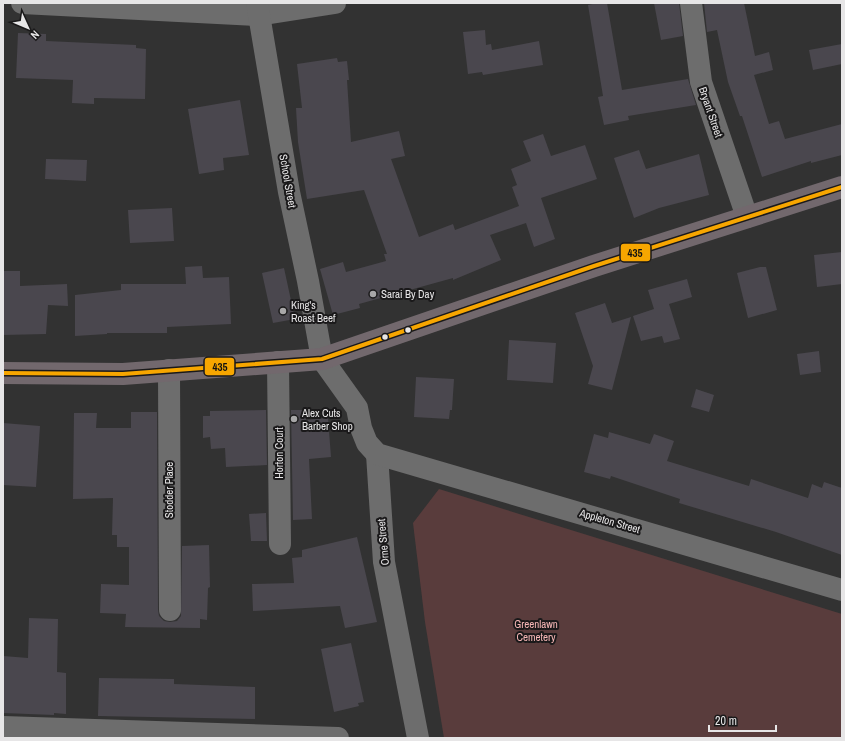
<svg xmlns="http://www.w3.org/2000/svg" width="845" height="741" font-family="'Archivo Narrow',sans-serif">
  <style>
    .green { fill: #593c3c }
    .building { fill: #4a474e }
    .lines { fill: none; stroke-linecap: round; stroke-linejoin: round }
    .street { stroke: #6d6d6d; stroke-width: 22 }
    .secondary { stroke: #6d6d6d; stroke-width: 22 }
    .highway { stroke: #72686d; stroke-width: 22 }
    .bus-1-casing { stroke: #1a191a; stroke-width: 7 }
    .bus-1 { stroke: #f7a600; stroke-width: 4 }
    .poi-dot { fill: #a8a7a8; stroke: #1a191a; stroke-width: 1.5 }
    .bus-dot { fill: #e7e6e7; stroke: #1a191a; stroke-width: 1.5 }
    .labels { text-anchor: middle; stroke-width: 4; stroke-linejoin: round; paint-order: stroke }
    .street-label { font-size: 11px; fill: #e7e6e7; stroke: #1a191a }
    .poi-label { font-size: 11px; fill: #e7e6e7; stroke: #1a191a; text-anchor: start }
    .park-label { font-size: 11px; fill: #f6b7b6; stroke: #1a191a }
    .line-badge { stroke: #1a191a; stroke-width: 1.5 }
    .pale-badge-label { font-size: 11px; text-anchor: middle; font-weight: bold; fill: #111 }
  </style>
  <rect width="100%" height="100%" fill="#323232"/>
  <!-- green -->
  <path class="green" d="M439 489 842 614V738H444L425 622 413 523Z"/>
  <!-- building -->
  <path class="building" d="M597 3H607L622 90 688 79 696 105 628 116 629 120 604 125 598 97 603 96 588 5Z
    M654 3H679L683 36 661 40Z
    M704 3H744L755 56 769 52 773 70 754 75 769 124 779 121 785 139 842 124V155L811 163V161L762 177 742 116H740L728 82 717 30 707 32Z
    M485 30 486 45 491 44 492 50 539 41 543 65 483 75 482 72 468 74 463 32Z
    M18 33 46 34V41L136 45V48L146 49 145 99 94 98V104L72 103 73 80 16 78Z
    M842 44V64L813 70 809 50Z
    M337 58 338 62 347 61 349 80H347L351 142 399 131 405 156 391 159 419 237 453 224 455 230 519 206 512 187 517 185 511 169 531 161 523 141 543 134 551 156 585 145 597 179 541 198 555 239 534 247 526 223 490 235 501 260 453 280V278L359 304 360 308 333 315 320 269 343 262 346 272 386 261 384 254H387L364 190 307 199 298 142 296 108H302L297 64Z
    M240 100 249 155 223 158 224 170 199 174 188 109Z
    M639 150 646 169 699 154 709 195 659 208 634 218 614 158Z
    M46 159 87 160 86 181 45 179Z
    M172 208 174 241 130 243 128 210Z
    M842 252V284L817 287 814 255Z
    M202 266 203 278 229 277 231 324 167 327V333H107V334L75 336V295L121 290V284H186L185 267Z
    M760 267H766L777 310 748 318 737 273Z
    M284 268 295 319 273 323 262 273Z
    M3 271H20V286L67 284 68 306 48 305 46 334 3 335Z
    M687 279 692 297 669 304 680 339 664 343 662 336 641 341 633 316 654 309 648 290Z
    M605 303 612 323 631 317 612 390 588 384 593 366 575 313Z
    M509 340 556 343 553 383 507 380Z
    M819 351 821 372 800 375 797 354Z
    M416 377 454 379 452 410H450L449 419 414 417Z
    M696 389 714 395 709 412 691 407Z
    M266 410 267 465 226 467 225 448 211 449 210 437 203 438V416H210V411Z
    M291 410H306V420L328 418 331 457 309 459 312 519 293 520Z
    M131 412H157L158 610 159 616 164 621 170 622 177 621 181 616 182 546 209 545 210 587 208 588 207 620 200 619V628L125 627 126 614 100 613 101 584 129 585V547H117V535H112L113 498 73 499 74 413H97L96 428H131Z
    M3 423 40 426 36 487 3 485Z
    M609 432 650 444 654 434 674 441 667 461 749 486 751 479 808 498 812 484 822 488 824 482 842 488V555L776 532 679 503 680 499 611 476 610 479 584 472 594 434 608 438Z
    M266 513 267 541H251L249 514Z
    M357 537 377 622 345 628 340 606 253 611 252 584 294 583 292 558 302 557V550Z
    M29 618 58 619 57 672 66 673V714L54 713V715L3 713V656L28 658Z
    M351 643 364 702 358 703 359 706 334 712 321 649Z
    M99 678 174 679V684L255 687V719L98 716Z"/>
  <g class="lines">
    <!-- street -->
    <path class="street" d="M22 3 258 15 335 3
      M691 3 701 82 747 217
      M278 362 280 544
      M169 370 170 610
      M377 454 384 562 418 738
      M3 727 338 738"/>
    <!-- secondary -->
    <path class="secondary" d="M257 3 289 192 308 281 322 359 357 408 361 428 367 443 377 454 842 590"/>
    <!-- highway -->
    <path class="highway" d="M3 373 123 374 322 359 594 266 842 187"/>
    <!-- bus-1 casing -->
    <g class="bus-1-casing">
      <path id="bus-1" d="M3 373 123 374 322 359 594 266 842 187"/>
    </g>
    <!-- bus-1 -->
    <use href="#bus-1" class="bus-1"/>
  </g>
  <!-- markers -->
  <g class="poi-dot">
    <circle cx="373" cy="294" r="4"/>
    <circle cx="283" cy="311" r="4"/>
    <circle cx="294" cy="419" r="4"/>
  </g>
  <g class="bus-dot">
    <circle cx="408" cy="330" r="3.5"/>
    <circle cx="385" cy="337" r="3.5"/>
  </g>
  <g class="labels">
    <!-- street labels -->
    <g class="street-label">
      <text transform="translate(711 112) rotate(71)" y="4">Bryant Street</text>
      <text transform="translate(288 181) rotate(80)" y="4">School Street</text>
      <text transform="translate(279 453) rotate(-90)" y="4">Horton Court</text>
      <text transform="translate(169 490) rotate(-90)" y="4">Stodder Place</text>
      <text transform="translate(610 521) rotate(16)" y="4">Appleton Street</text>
      <text transform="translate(383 542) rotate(-95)" y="4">Orne Street</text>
    </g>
    <!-- poi labels -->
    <g class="poi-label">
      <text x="381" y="298">Sarai By Day</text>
      <text x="291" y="309">King's<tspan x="291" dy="13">Roast Beef</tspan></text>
      <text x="302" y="417">Alex Cuts<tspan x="302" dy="13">Barber Shop</tspan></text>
    </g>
    <!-- park labels -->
    <g class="park-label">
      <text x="536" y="628">Greenlawn<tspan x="536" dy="13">Cemetery</tspan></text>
    </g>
  </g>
  <g class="line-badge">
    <rect x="620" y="243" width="31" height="19" rx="4" fill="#f7a600"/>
    <rect x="204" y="357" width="31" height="19" rx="4" fill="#f7a600"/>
  </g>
  <g class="pale-badge-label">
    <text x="635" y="257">435</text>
    <text x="220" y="371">435</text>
  </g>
  <!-- border -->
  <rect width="845" height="741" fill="none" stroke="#e7e6e7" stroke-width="8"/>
  <!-- north arrow -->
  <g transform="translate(28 28) rotate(134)" stroke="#1a191a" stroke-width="3" paint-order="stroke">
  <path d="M0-3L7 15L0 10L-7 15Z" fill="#e7e6e7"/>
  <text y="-6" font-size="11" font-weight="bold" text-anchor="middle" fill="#e7e6e7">N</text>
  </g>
  <!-- scale -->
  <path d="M709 725v6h67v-6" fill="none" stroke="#e7e6e7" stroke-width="2"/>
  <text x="715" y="725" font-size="12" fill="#e7e6e7" stroke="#1a191a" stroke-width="3" paint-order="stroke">20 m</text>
</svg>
